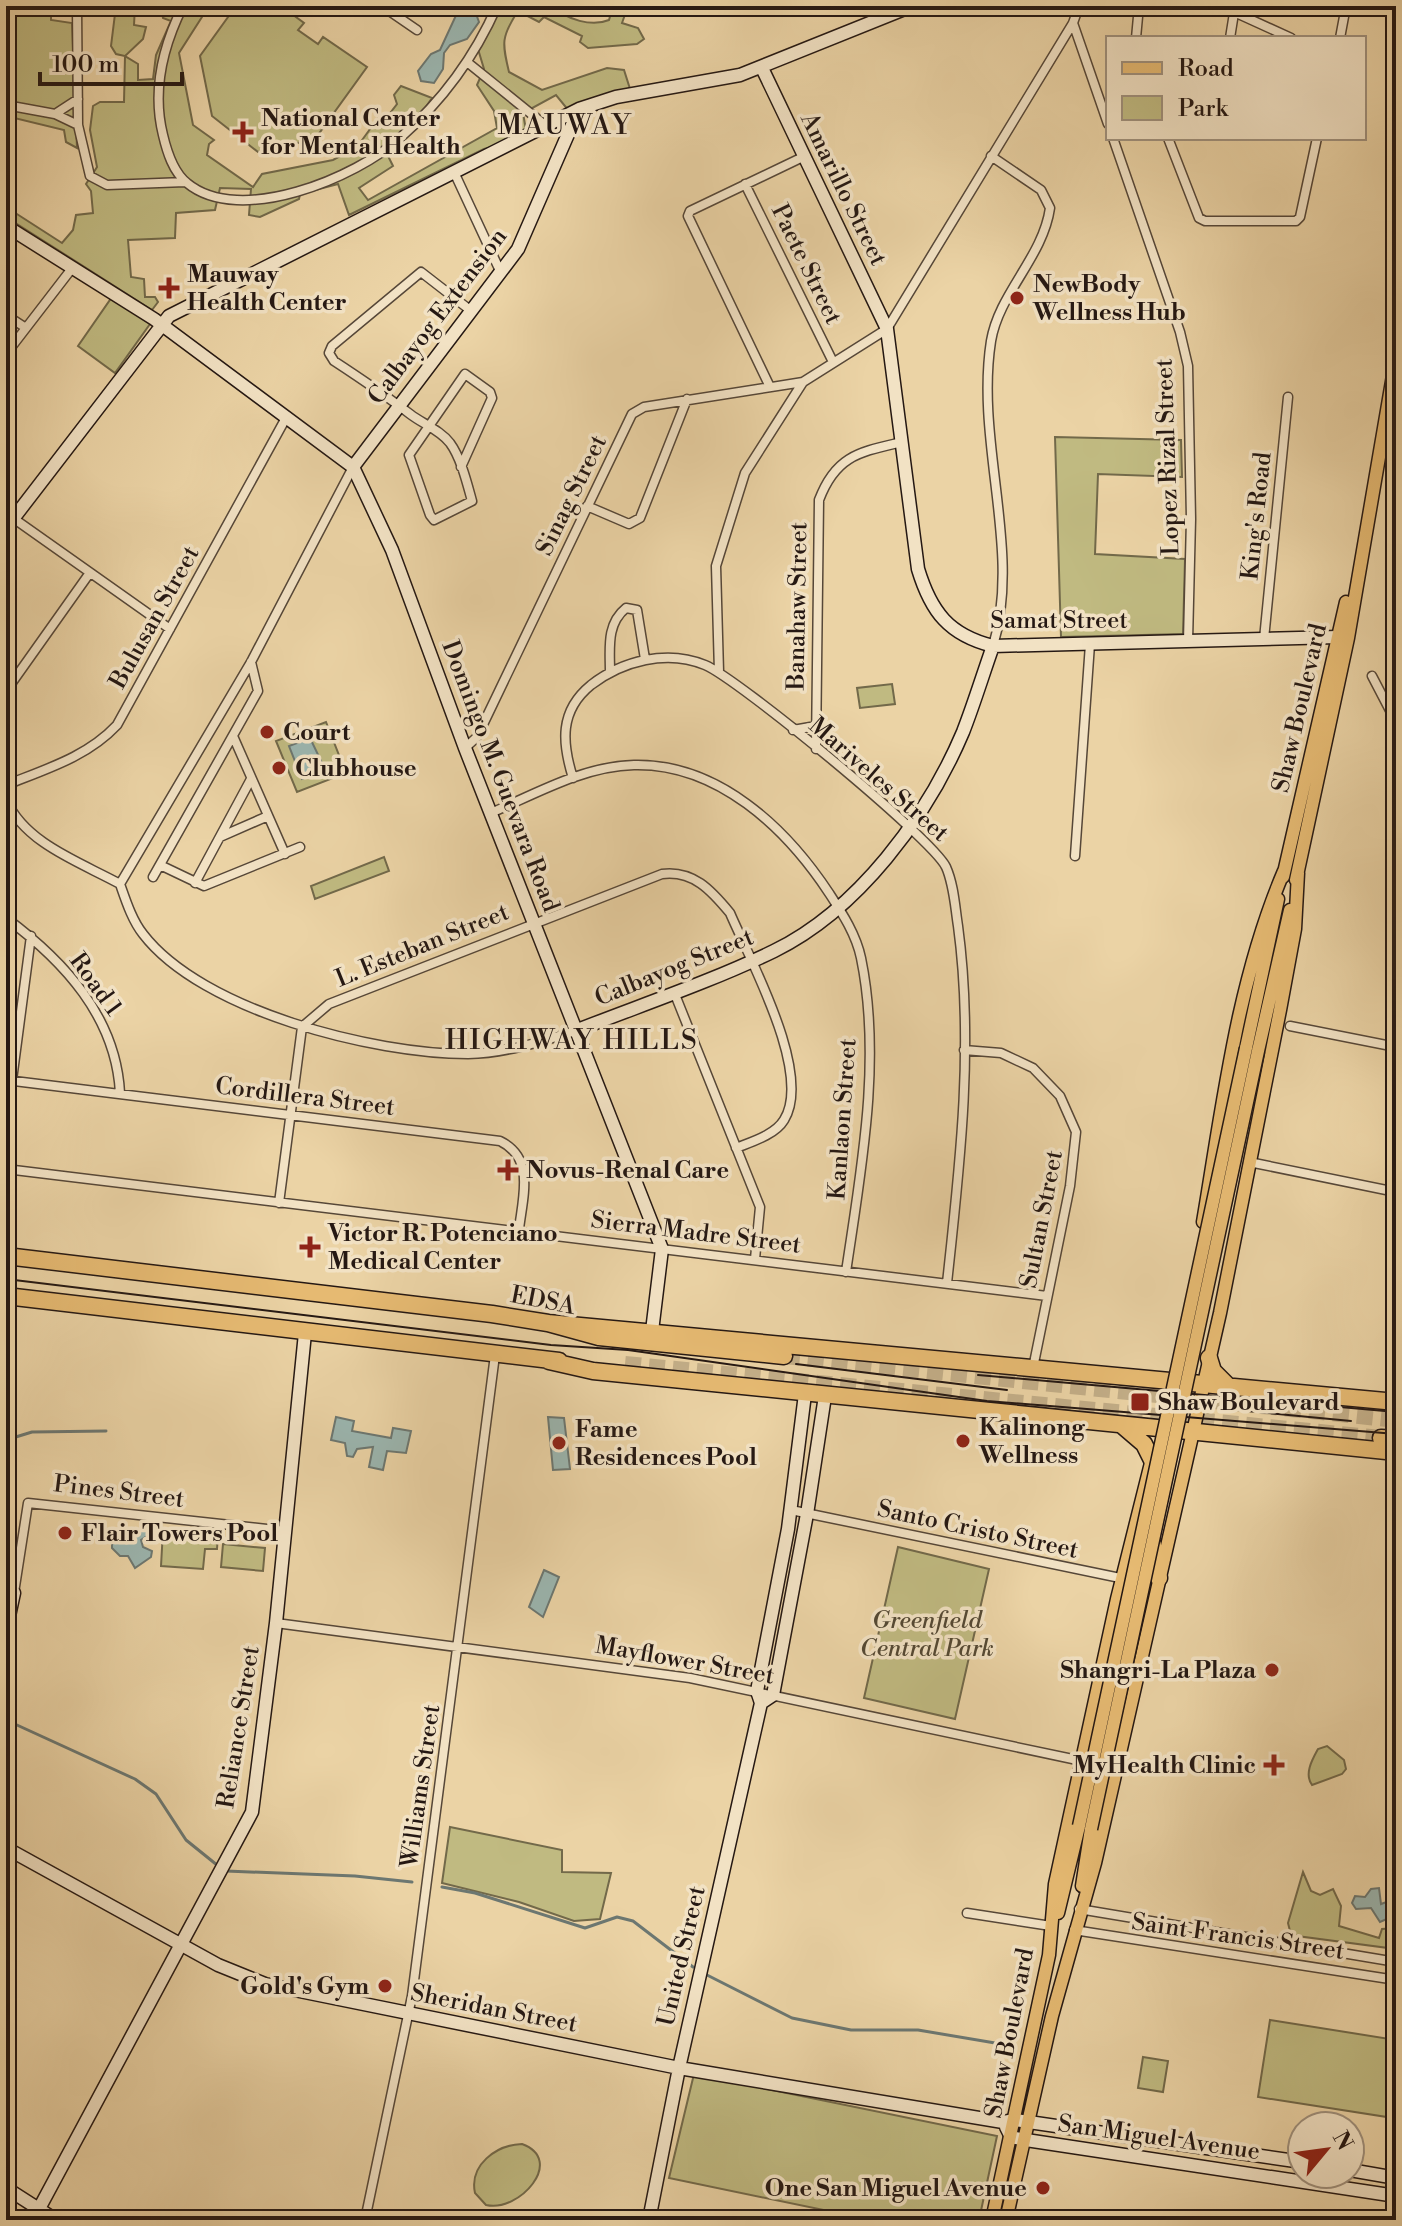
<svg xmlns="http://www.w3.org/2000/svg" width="1402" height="2226" font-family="'Libre Bodoni',serif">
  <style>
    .green { fill: #c0ba81; stroke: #72694a; stroke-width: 2 }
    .water { fill: #9bb6b0; stroke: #6c7771; stroke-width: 2 }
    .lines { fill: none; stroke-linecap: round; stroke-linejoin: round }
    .stream { stroke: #6c7771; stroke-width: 3 }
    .highway-tunnel { stroke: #c3ae88; stroke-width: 16; stroke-dasharray: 16 8; stroke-linecap: butt }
    .street-casing { stroke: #564738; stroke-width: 11 }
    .secondary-casing { stroke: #251813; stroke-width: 15 }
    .primary-casing { stroke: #251813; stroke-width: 15 }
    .highway-casing { stroke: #251813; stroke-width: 19 }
    .street { stroke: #f2e2c4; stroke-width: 8 }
    .secondary { stroke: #f2e2c4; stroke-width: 12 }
    .primary { stroke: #e6ba72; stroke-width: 12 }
    .highway { stroke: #e6ba72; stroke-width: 16 }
    .tram { stroke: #251813; stroke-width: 2 }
    .primary-bridge-casing { stroke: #251813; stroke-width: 15; stroke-linecap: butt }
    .primary-bridge { stroke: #e6ba72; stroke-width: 12 }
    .poi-dot { fill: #8f2418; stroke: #f2e2c4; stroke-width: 3 }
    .labels { text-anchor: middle; stroke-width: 7; stroke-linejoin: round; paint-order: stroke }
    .poi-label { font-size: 24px; font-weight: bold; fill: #251813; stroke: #f2e2c4; text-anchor: start }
    .street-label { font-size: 24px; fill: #251813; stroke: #f2e2c4 }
    .park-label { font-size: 24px; font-style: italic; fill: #544934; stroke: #f2e2c4 }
    .quarter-label { font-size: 28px; letter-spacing: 2px; fill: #251813; stroke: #f2e2c4 }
  </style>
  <rect width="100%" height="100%" fill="#ebd3a5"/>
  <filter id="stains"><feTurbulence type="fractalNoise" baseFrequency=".0025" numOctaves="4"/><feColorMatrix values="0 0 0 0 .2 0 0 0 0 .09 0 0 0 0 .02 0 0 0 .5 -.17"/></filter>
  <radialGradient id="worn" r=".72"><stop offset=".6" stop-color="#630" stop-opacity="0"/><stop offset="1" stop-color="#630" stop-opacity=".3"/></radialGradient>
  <!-- green -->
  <path class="green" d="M6 6H51V20L72 23 77 148 66 142 64 130 6 116Z
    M116 6H135L134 25 146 27 143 39 125 56 138 64V80L153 79 156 55 171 21 163 18 161 6H209L179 53 193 125 214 140 209 144 207 155 253 187 262 174 333 160 357 147 381 114 387 117 397 104 394 95 401 86 432 98 403 140 387 154 393 166 359 188 368 200 497 128 494 111 477 85 484 69 478 49 499 6H554C566 20 592 27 609 20L613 6H628L622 23 638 28 644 39 637 44 588 48 580 42 582 36 544 17 539 22 518 11C501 37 502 43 509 72L542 90 607 68 624 70 630 89 569 111 556 95 523 113 526 130 504 144 484 149 349 215 338 184 300 194 299 199 260 217 249 215 251 189 220 188 215 210 176 213 175 238 128 240 131 277 144 279 145 297H155L158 302 152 310 6 217V207L62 243 73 230 76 215 93 213 91 191 86 184 97 167 90 130 93 106 100 102H124L125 56 116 54 111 46Z
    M236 6H281L304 23 298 30 318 44 323 37 367 67 315 139 258 152 212 116 200 56Z
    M112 297 150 324 115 373 78 346Z
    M1055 437 1181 440 1182 477 1098 474 1095 554 1185 559 1183 634 1061 637Z
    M892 684 895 704 860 708 857 688Z
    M326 722 346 773 297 792 276 741Z
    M384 857 389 871 315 899 311 886Z
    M163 1530 218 1534 217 1549H205L203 1569 161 1566Z
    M223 1544 265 1548 263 1571 221 1567Z
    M898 1547 989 1569 955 1719 864 1698Z
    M1327 1746 1344 1760 1346 1769 1342 1774 1312 1785C1304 1774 1312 1760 1318 1749Z
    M450 1827 562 1850V1872L611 1873 600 1919 574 1921 519 1902 442 1883Z
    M1303 1872 1311 1891 1320 1895 1333 1889 1341 1906 1339 1926 1379 1938 1382 1929 1396 1928V1949L1297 1936 1290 1931 1288 1923Z
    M1270 2020 1396 2040 1387 2117 1258 2097Z
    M1143 2057 1168 2061 1163 2092 1138 2088Z
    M694 2074 997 2136 979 2220H872L669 2178Z
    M522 2144C566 2160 519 2213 486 2205L475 2193C469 2165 496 2145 522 2144Z"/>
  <!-- water -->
  <path class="water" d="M465 8 475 11 479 22 467 39 450 45 444 53 443 69 434 83 421 81 418 71 431 54 440 50 458 11Z
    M310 738 323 765 320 772 302 779 289 746Z
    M336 1417 354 1421 352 1431 391 1438 393 1428 411 1431 406 1453 387 1451 383 1470 369 1467 373 1447 357 1449 353 1457 347 1456 345 1443 331 1440Z
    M548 1417 564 1418 570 1469 553 1470Z
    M151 1527 150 1534 141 1540 143 1547 152 1551 151 1557 135 1568 128 1556H120L112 1548V1537L117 1532 133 1533Z
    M544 1570 559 1577 543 1617 529 1607Z
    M1379 1888 1381 1904 1389 1901 1396 1906V1915L1380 1922 1371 1908 1356 1909 1352 1903 1355 1896 1365 1897 1371 1889Z"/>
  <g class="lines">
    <!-- stream -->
    <path class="stream" d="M6 1440 32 1432 106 1431
      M6 1720 135 1779 156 1794 186 1840 217 1865
      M226 1871 355 1876 412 1882
      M442 1887 475 1893 585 1928 617 1917 633 1921 693 1967
      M707 1975 792 2018 851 2030H918L1007 2045"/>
    <!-- highway-tunnel -->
    <path class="highway-tunnel" d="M784 1356 1396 1420
      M625 1364 1381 1438"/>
    <!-- street casing -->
    <g class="street-casing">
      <path id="street" d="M77 6 78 125 90 176 107 185 185 182
        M183 6C163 46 152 91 163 135 167 152 173 172 187 183 240 227 357 177 400 138 441 102 475 56 497 6
        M382 6 417 30
        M1221 6 1291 38
        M1073 23 1108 124
        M1136 38 1139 6
        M1230 38 1234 13
        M1340 38 1346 6
        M467 62 545 125
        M6 105 55 114 78 99
        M55 114 78 125
        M1113 138 1180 332 1188 366 1191 519 1188 641
        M1168 138 1199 218 1205 221H1296L1300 217 1317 138
        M991 156 1041 190 1050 208C1043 257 999 293 991 341 975 443 1022 550 993 646
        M454 172 501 273
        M745 184 833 362
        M6 315 26 328
        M6 354 73 267
        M770 387 688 216 690 211 805 156
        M461 467 492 398 490 392 465 374 409 455 430 515 434 520 472 501C467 483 461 458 450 443 440 430 423 424 410 414 385 395 360 378 334 361L329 353 332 346 421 272 470 310
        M587 506 629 524 640 518 687 399
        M13 518 170 629
        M1264 639 1288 397
        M610 672C610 649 606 624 626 608L637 610 645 659
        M719 672 716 566 745 473 803 382 887 329 1073 23 1079 6
        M1372 676 1396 722
        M6 691 89 574
        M793 730 816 726
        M233 736 285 854
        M465 748 477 737 632 414 644 407 803 382
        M816 749 819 500C836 455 860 452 902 442
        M573 778C562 743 559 711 591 685 622 661 667 649 705 665 737 678 932 838 946 867 954 885 955 907 958 926 974 1044 960 1165 947 1283
        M6 785C46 769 87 757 117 725L287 416
        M6 800C26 844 80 862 120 884
        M491 813C535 794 584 766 634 765 718 763 786 828 829 893 842 913 856 934 861 958 882 1060 861 1170 846 1272
        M220 837 268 816
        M1075 856 1090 644
        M160 865 204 886 300 847
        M153 877 258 691 251 662
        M195 883 251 779
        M120 884C126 901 132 920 143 934 202 1011 374 1054 468 1054 506 1053 540 1042 575 1031
        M120 884 251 662 353 467
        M6 918C64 961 116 1017 120 1093
        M674 992 760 1207 755 1259
        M1290 1026 1396 1047
        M964 1050 1001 1053 1033 1068 1060 1096 1076 1132 1070 1186 1033 1368
        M6 1080 500 1141C535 1158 523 1196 519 1229
        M12 1080 31 936
        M1249 1162 1396 1192
        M6 1169 1047 1296
        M279 1203 302 1027 329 1004 662 874C693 870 711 890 730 913 750 960 813 1074 784 1120 775 1135 751 1142 736 1148
        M791 1510 1125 1579
        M14 1593 28 1503 285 1531
        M276 1623 690 1678 1082 1761
        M1079 1909 1396 1962
        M967 1913 1051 1926
        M1074 1930 1396 1980
        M365 2220 412 1996 495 1355"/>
    </g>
    <!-- secondary casing -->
    <g class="secondary-casing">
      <path id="secondary" d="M762 68 887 329 918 569C931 612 949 635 993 646L1338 637
        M6 226 154 319 353 467 392 550 465 748 662 1249 652 1331
        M353 467 518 249 579 109
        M6 528 169 316 579 109 616 97 740 75 912 6
        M575 1031C641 1005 710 982 774 951 858 910 927 817 963 732 974 704 983 674 993 646
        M6 1591 14 1593 6 1630
        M761 1703 773 1695 807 1514 825 1396
        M6 1848 218 1965 265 1984 679 2068 1003 2122 1015 2120 1302 2162
        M1006 2127 1011 2137 1026 2140 1396 2196
        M1350 2170 1396 2178
        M6 2188 56 2220
        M33 2220 252 1812 276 1623 305 1333
        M649 2220 679 2068 761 1703 757 1691 788 1529 805 1394"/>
    </g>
    <!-- primary casing -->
    <g class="primary-casing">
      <path id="primary" d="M1283 877 1346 602
        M1296 880 1348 638 1396 358
        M1246 1048 1278 899
        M1258 1051 1290 910
        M1203 1222C1223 1104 1237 981 1284 871
        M1082 1886 1091 1829
        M1058 1913 1079 1826
        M992 2220 1049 1955 1055 1884 1117 1599 1152 1459
        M1006 2220 1052 2016 1095 1863 1220 1313 1280 1010 1295 929 1298 873"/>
    </g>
    <!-- highway casing -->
    <g class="highway-casing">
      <path id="highway" d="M6 1256 492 1314 548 1323 599 1337 784 1356
        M6 1296 559 1361
        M548 1323 1396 1402
        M1209 1358 1213 1371 1227 1385
        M549 1361 593 1371 1396 1452
        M1123 1426 1144 1444 1152 1460
        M1381 1438 1396 1439
        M1153 1545V1561L1159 1578"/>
    </g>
    <!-- street -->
    <use href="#street" class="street"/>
    <!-- secondary -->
    <use href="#secondary" class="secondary"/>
    <!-- primary -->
    <use href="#primary" class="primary"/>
    <!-- highway -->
    <use href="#highway" class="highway"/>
    <!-- tram -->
    <path class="tram" d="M6 1279 551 1345 628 1350 987 1401 1396 1434
      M796 1364 1007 1390
      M978 1375 1396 1412
      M1248 1411 1351 1421"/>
    <!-- primary-bridge casing -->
    <g class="primary-bridge-casing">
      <path id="primary-bridge" d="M1079 1826 1246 1048
        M1091 1829 1258 1051"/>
    </g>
    <!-- primary-bridge -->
    <use href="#primary-bridge" class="primary-bridge"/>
  </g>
  <!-- markers -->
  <g class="poi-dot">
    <path d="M239 120h8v8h8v8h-8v8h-8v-8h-8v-8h8z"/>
    <path d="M165 276h8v8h8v8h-8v8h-8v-8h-8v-8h8z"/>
    <circle cx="1017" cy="298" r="8"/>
    <circle cx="267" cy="732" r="8"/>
    <circle cx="279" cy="768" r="8"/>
    <path d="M504 1158h8v8h8v8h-8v8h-8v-8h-8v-8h8z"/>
    <path d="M306 1235h8v8h8v8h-8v8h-8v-8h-8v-8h8z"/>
    <rect x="1130" y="1392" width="20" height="20" rx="4"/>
    <circle cx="963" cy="1441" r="8"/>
    <circle cx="559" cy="1443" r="8"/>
    <circle cx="65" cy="1533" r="8"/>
    <circle cx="1272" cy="1670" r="8"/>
    <path d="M1270 1753h8v8h8v8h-8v8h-8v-8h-8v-8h8z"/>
    <circle cx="385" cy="1986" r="8"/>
    <circle cx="1043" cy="2188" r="8"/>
  </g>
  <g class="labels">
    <!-- poi labels -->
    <g class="poi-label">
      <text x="261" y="126">National Center<tspan x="261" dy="28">for Mental Health</tspan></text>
      <text x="187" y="282">Mauway<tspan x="187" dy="28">Health Center</tspan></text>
      <text x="1033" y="292">NewBody<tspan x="1033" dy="28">Wellness Hub</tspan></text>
      <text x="283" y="740">Court</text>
      <text x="295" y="776">Clubhouse</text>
      <text x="526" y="1178">Novus-Renal Care</text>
      <text x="328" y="1241">Victor R. Potenciano<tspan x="328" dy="28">Medical Center</tspan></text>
      <text x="1158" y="1410">Shaw Boulevard</text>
      <text x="979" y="1435">Kalinong<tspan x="979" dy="28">Wellness</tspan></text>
      <text x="575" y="1437">Fame<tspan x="575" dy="28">Residences Pool</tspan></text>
      <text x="81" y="1541">Flair Towers Pool</text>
      <text x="1256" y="1678" text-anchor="end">Shangri-La Plaza</text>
      <text x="1256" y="1773" text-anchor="end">MyHealth Clinic</text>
      <text x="369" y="1994" text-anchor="end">Gold's Gym</text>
      <text x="1027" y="2196" text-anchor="end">One San Miguel Avenue</text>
    </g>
    <!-- street labels -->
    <g class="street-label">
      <text transform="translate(844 189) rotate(64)" y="8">Amarillo Street</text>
      <text transform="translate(807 264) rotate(64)" y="8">Paete Street</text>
      <text transform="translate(437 316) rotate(-53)" y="8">Calbayog Extension</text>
      <text transform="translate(1167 457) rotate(-92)" y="8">Lopez Rizal Street</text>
      <text transform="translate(571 495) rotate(-64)" y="8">Sinag Street</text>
      <text transform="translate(1256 516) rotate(-84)" y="8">King's Road</text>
      <text transform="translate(797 606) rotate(-89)" y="8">Banahaw Street</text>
      <text transform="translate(154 617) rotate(-61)" y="8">Bulusan Street</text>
      <text x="1059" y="628">Samat Street</text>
      <text transform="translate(1299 708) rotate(-77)" y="8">Shaw Boulevard</text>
      <text transform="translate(501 776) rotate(69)" y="8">Domingo M. Guevara Road</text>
      <text transform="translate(879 779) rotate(41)" y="8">Mariveles Street</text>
      <text transform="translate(422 945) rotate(-22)" y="8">L. Esteban Street</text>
      <text transform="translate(674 967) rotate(-22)" y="8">Calbayog Street</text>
      <text transform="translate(96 984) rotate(54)" y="8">Road 1</text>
      <text transform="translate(305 1096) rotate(7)" y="8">Cordillera Street</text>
      <text transform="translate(842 1119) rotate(-86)" y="8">Kanlaon Street</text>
      <text transform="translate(1041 1219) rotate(-79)" y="8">Sultan Street</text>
      <text transform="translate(696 1232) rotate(7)" y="8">Sierra Madre Street</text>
      <text transform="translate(543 1300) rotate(11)" y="8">EDSA</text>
      <text transform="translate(119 1491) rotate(7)" y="8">Pines Street</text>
      <text transform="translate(978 1529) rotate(12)" y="8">Santo Cristo Street</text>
      <text transform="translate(685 1660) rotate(10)" y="8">Mayflower Street</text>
      <text transform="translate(238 1727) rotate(-81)" y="8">Reliance Street</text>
      <text transform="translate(420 1786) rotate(-82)" y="8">Williams Street</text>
      <text transform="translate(1238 1936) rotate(8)" y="8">Saint Francis Street</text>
      <text transform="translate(681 1956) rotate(-77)" y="8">United Street</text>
      <text transform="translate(494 2008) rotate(11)" y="8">Sheridan Street</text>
      <text transform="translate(1009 2033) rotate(-79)" y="8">Shaw Boulevard</text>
      <text transform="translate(1159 2137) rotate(8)" y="8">San Miguel Avenue</text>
    </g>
    <!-- park labels -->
    <g class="park-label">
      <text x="927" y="1628">Greenfield<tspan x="927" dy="28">Central Park</tspan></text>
    </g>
    <!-- quarter labels -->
    <g class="quarter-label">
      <text x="565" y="134">MAUWAY</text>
      <text x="572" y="1049">HIGHWAY HILLS</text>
    </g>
  </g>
  <!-- margin -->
  <rect width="1402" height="2226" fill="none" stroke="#ebd3a5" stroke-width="32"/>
  <rect x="8" y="8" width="1386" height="2210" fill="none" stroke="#251813" stroke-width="4"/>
  <rect x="16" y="16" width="1370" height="2194" fill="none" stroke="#251813" stroke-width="2"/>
  <!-- legend -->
  <rect x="1106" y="36" width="260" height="104" fill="#f2e2c4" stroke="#a0917d" stroke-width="2"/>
  <rect x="1122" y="62" width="40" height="12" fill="#e6ba72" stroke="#a0917d" stroke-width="2"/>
  <text x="1178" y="76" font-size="24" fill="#251813">Road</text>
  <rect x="1122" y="96" width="40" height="24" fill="#c0ba81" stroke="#a0917d" stroke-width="2"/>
  <text x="1178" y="116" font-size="24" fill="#251813">Park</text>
  <!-- north arrow -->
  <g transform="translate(1326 2150) rotate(61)"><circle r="38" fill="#f2e2c4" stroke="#a0917d" stroke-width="2"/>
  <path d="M0-6L14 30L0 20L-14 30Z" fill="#8f2418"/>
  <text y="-12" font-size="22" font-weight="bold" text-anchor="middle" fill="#251813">N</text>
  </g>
  <!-- scale -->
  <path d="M40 72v12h142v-12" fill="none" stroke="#251813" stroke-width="4"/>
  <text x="52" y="72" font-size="24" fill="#251813" stroke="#f2e2c4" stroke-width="6" paint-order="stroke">100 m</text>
  <rect width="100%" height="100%" filter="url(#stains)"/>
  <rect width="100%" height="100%" fill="url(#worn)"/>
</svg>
